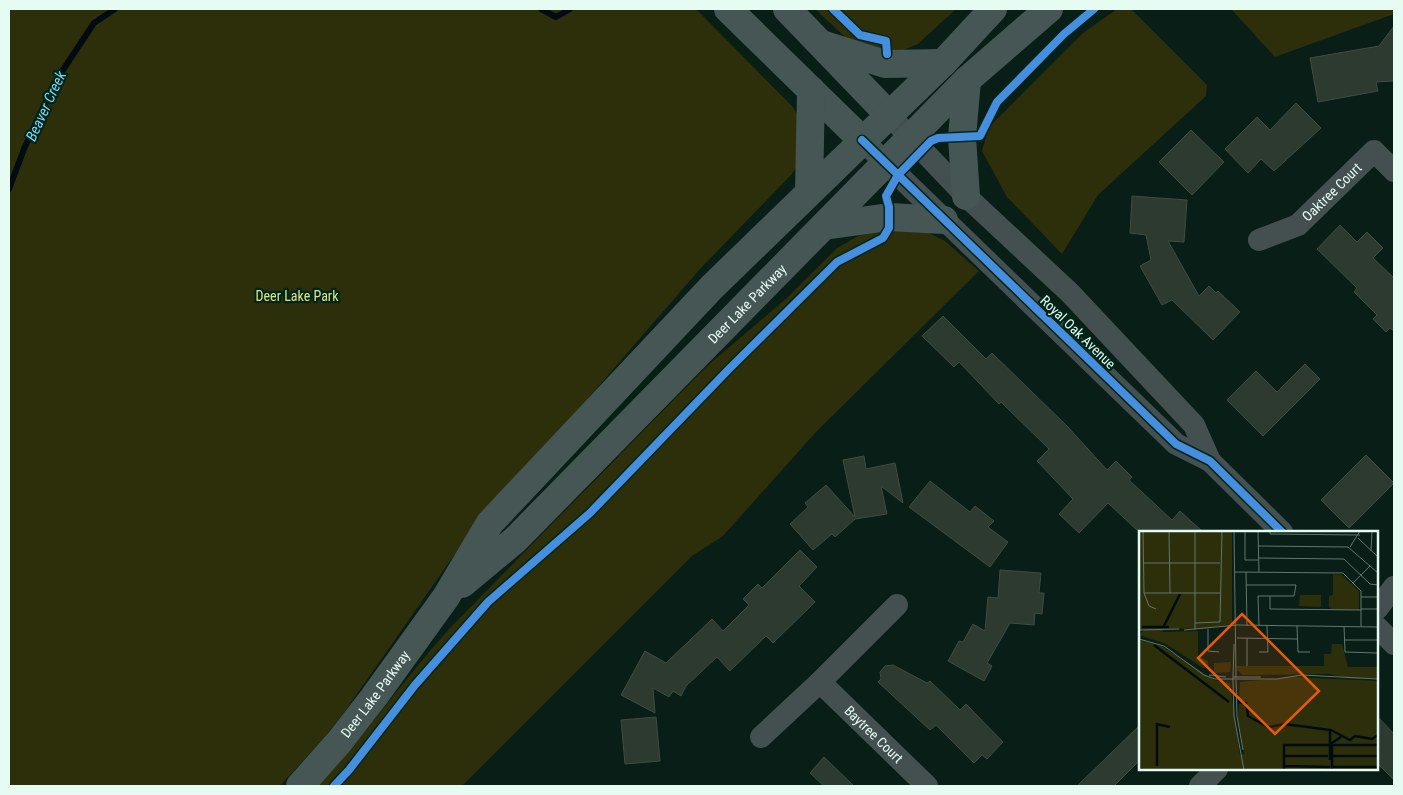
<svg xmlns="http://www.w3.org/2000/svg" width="1403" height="795" font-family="'Roboto Condensed',sans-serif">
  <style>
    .green { fill: #2c2f09 }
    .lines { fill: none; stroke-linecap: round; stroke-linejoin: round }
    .stream { stroke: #010c12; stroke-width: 6 }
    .building { fill: #2c3a30; stroke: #3f4c43 }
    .minor { stroke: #43504f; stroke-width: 22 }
    .major { stroke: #455655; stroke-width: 28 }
    .cycleway-casing { stroke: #00261a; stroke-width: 11 }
    .cycleway { stroke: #468fdf; stroke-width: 8 }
    .labels { text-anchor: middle; stroke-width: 4.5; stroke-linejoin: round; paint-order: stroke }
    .street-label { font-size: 14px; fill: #e6fbf2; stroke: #00261a }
    .park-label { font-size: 14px; fill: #e2e387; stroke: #00261a }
    .water-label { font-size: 15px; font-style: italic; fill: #82d4f4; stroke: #00261a }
    .inset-river { fill: none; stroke: #010c12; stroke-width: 2.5 }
    .inset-road { fill: none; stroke: #61766e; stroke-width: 1 }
    .view { fill: #e8590c; fill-opacity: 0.15; stroke: #e8590c; stroke-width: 2.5 }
    .inset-edge { fill: none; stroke: #e6fbf2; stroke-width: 2.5 }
  </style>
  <rect width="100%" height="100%" fill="#081e16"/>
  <!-- green -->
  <path class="green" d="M9 9H696L793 107 799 118 796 168 792 174 700 269 487 515 450 561 345 711 323 739 280 786H9Z
    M815 9H956L918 44 899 52 887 54 847 39Z
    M1117 9H1131L1207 85 1206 96 1098 195 1062 254 1007 197 982 151 989 127 1083 33Z
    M1231 9H1394V14L1275 57Z
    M879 229 927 232 945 241 979 271 816 432 723 536 692 556 462 786H318C365 736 403 680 449 629L706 367 788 297 837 248 858 236Z"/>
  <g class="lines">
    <!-- stream -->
    <path class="stream" d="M541 9 556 17 570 9
      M9 189 24 149 55 82 94 23 115 9"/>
  </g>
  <!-- building -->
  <path class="building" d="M1394 26V81L1376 82 1378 91 1318 102 1310 58 1379 46Z
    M1296 103 1321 128 1274 171 1261 159 1248 173 1225 149 1257 117 1270 130Z
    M1191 130 1224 162 1192 195 1159 162Z
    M1132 196 1187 200 1184 242 1168 241 1199 296 1209 286 1216 293 1218 291 1240 312 1213 340 1172 300 1162 305 1140 266 1151 260 1146 235 1130 233Z
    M1340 225 1357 242 1367 232 1383 248 1373 258 1394 278V331L1390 328 1386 332 1373 319 1377 315 1354 292 1357 288 1317 249Z
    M943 316 986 359 992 353 1068 427 1107 470 1116 461 1132 477 1129 480 1172 520 1180 511 1203 532H1139L1108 503 1079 533 1059 514 1073 499 1037 461 1049 449 1001 402 999 404 959 362 954 367 922 336Z
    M1305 364 1320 379 1263 436 1227 400 1256 371 1277 392Z
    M1366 455 1394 483 1349 528 1321 500Z
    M864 456 866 469 895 463 903 503 881 486 887 514 855 519 835 537 832 534 813 550 790 524 808 507 805 503 826 485 855 517 843 460Z
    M930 481 970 512 975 506 994 521 988 527 1008 542 990 567 909 507Z
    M800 550 817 567 799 586 815 602 773 643 766 636 730 671 717 657 686 686 681 696 673 691 669 697 653 688 655 713 621 695 645 651 666 663 712 619 723 631 749 605 743 599 758 584 762 588Z
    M1000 570 1041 573 1039 593H1044L1042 614 1035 613 1034 625 1010 623 987 663 992 666 984 681 948 661 959 641 963 642 973 624 985 631 988 597 998 598Z
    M893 665 927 683 930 681 960 710 966 704 1003 742 987 759 982 755 974 763 936 725 930 730 878 682 881 679 880 672 885 666Z
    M1377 716 1394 734V780L1377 763Z
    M656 717 660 761 625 764 621 720Z
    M1140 725V760L1114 786H1077Z
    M824 757 854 786H824L810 773Z"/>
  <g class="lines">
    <!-- minor -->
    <g class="minor">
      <path d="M889 115 966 196 1070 293 1194 425 1210 461"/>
      <path d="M862 140 1176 444 1210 461 1282 532"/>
      <path id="s1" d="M1259 240 1298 225 1374 151 1394 171"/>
      <path id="s2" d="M897 605 820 682 927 786"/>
      <path d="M1377 609 1394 587"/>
      <path d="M1377 627 1394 644"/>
      <path d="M761 737 820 682"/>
      <path d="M1200 786 1217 769"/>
    </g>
    <!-- major -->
    <g class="major">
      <path d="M728 9 862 140"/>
      <path d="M787 9 889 115"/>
      <path d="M825 45 885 64 943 63"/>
      <path d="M809 191 811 90"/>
      <path d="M966 196 962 137 967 80"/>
      <path d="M824 226 889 217 944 220"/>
      <path id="s3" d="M462 584 515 540 967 80 1049 9"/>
      <path id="s4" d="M300 786 339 742 374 697 446 597 490 523 712 287 943 63 993 9"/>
    </g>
    <!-- cycleway casing -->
    <g class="cycleway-casing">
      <path id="cycleway" d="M833 9 860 35 886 41 887 54
        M862 140 1176 444 1210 461 1282 532
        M334 786 349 770 415 685 488 602 590 513 729 369 837 262 883 238 889 228V207L886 196 898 175 931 141 938 138 980 136 997 102 1064 34 1094 9"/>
    </g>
    <!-- cycleway -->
    <use href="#cycleway" class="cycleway"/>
  </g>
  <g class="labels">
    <!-- street labels -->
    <g class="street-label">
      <text dy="5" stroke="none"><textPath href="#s1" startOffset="89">Oaktree Court</textPath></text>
      <text dy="5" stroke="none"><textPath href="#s3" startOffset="400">Deer Lake Parkway</textPath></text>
      <text transform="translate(1078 332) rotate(44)" y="5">Royal Oak Avenue</text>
      <text dy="5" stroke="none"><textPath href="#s4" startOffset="119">Deer Lake Parkway</textPath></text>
      <text dy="5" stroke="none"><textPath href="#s2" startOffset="184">Baytree Court</textPath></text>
    </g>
    <!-- park labels -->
    <g class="park-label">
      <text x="297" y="301">Deer Lake Park</text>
    </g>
    <!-- water labels -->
    <g class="water-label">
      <text transform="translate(46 106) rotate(-65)" y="5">Beaver Creek</text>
    </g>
  </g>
  <!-- overview -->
  <g transform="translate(1139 531)">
    <rect width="239" height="239" fill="#081e16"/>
    <path d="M0 0H93V93L70 97 23 98 24 101 59 100V125L69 130V137H64L27 113 0 104 6 98H1ZM194 43 203 44 220 60V79H194L190 76V65L194 64ZM182 64V76L160 75 161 64ZM0 109 23 115 75 149 91 152 101 224 105 223 99 188 101 151 156 146 239 150V239H0ZM193 113H203L209 136H239V147L215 148 189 143 104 144 98 139 97 135H185V123H192ZM92 131 91 141 75 142V132Z" fill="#2c2f09"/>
    <path class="inset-river" d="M3 96H30M24 97 41 63M15 114 90 171M100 171 107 172 109 185 129 196 146 193 191 199V229M192 199 211 209 216 205 233 208 239 204M193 214H239M146 225H189M193 225H239M18 235V193L31 196M146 235 191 236M193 236H239M145 239V214H190M193 239V212L202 206"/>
    <path class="inset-road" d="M4 0 5 62H81M30 0 31 62M95 0 97 147M106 0V29H119M119 0 120 41M131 0V3L221 4M219 7 239 26M119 15 209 16 239 42M211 16 221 0M232 20 233 0M119 27 205 28 231 53 239 54M4 32H81M95 41 204 42 222 60V95M107 41 108 95M214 52 231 35M107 54H157L155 65H119L120 95M5 62 10 75 17 78M131 65V78L222 79M222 66H239M222 78H239M56 92 81 91 83 0M158 95 159 121H171M205 95 206 121 239 122M69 98V120L80 121M0 99 40 98M45 99 98 94 239 96M56 99V0M98 107 159 108M108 107V135M0 108 25 115 65 144 76 148H138L163 144 239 148M205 109H239M120 121H129L128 95M70 144 87 146M94 146H122M94 148 95 113M94 148 95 185 105 239M97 149 98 185 104 219"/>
    <path class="view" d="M103 83 180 160 136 203 59 127Z"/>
    <rect width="239" height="239" class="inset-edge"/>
  </g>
  <!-- border -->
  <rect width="1403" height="795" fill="none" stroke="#e6fbf2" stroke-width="20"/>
</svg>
